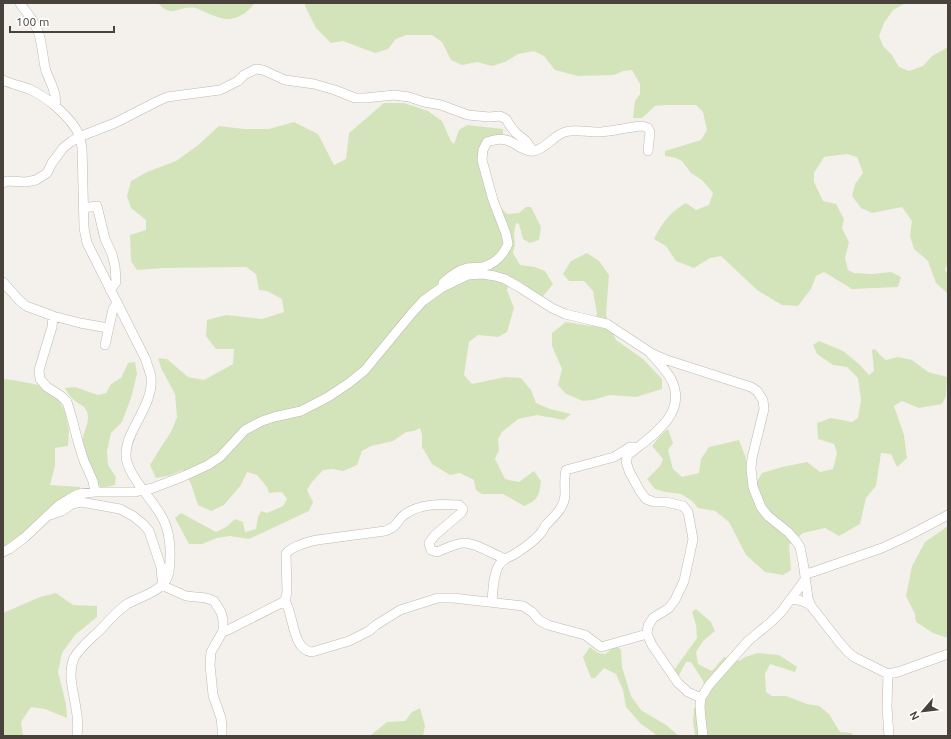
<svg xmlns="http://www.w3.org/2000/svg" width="951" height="739" font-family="Ubuntu,sans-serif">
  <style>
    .green { fill: #d4e4ba }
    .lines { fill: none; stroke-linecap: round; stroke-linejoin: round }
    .minor-casing { stroke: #bfb8af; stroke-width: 10 }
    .minor { stroke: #fff; stroke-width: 9 }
  </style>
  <rect width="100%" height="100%" fill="#f4f1ec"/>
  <!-- green -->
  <path class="green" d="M158 3H255C249 11 240 18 230 19 224 20 215 16 209 14 205 12 199 9 195 8 178 5 173 20 158 3Z
    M305 3H906L893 10 884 23 879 36 883 46 892 55 899 67 909 71 923 66 932 56 948 47V261L945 270 948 274V294L936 283 928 261 914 249 910 236 912 221 902 207 872 213 861 208 852 196 855 184 863 173 857 157 847 154 824 157 814 173V182L823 201 836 204 844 219 842 228 849 242 845 258 848 270 854 273 872 274 891 272 901 277 898 287 852 289 824 272 816 276 811 289 798 306 782 305 757 290 721 256 710 258 694 268 676 261 666 246 654 239C663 222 669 213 686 203L696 210 709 205 713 193 702 180 691 173 682 161 676 158 665 156V151L701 140 707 130 703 112 696 105H667L655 106 642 118H633L635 101 640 94V84L632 70 623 71 614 75 578 76 555 70 544 56 534 51 518 54 505 62 492 66 477 62 462 65 451 60 442 42 432 35H406L396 39 388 49 375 53 343 41 331 43 316 28 305 6Z
    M384 103H404L428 111 442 121 451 141 454 144 459 130 467 125 503 129V135L479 151 500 207 507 214 519 213 526 207H531L541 227 539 240 530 243 523 239 519 224 516 223 514 233 515 245 513 253 520 265 535 267 545 271 553 284 543 296 540 297C532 290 522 280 511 279L507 290 514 308 507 332 498 337 478 335 469 342 464 375 472 384 505 377 521 378 531 390 536 403 550 409 571 414 564 420 537 415 518 419 502 432 498 439 499 450 495 459 505 479 519 482 534 471 541 481C539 495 539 500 524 506L503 494H482L476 490 474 480 460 473 450 475 432 464 422 447V435L420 428 414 431 406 432 393 441 371 446 362 451 357 465 343 471 333 469 323 470 312 482 307 490 313 502 309 511 249 539 230 536 217 538 202 544H189L175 518 181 513 216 532 226 527 235 519 243 522 245 532 256 529 258 517 261 511 267 513 283 506 287 499 282 492 269 493 267 487 257 475 247 472 241 485 224 505 211 511 198 505 191 484 183 470 168 476 156 478 150 465 156 455 171 432 177 417 175 394 161 368 158 358 167 359 188 377 204 380 233 364 234 349H216L206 336 207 320 226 315 262 319 284 312 282 299 267 291 259 290 256 274 246 267 163 268 137 270 131 261 130 235 146 230V220L131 208 127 196 131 181 147 172 176 161 197 146 219 126 244 129H269L294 122 318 134 334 165 346 159 349 133Z
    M587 253 599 261 609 275 606 315 616 340 643 359 662 379V389L636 397 610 395 593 400 583 401 566 394 558 385 562 369 552 346V333L566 322 591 326 597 314 593 291 584 281H569L563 274 571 261Z
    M819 341 843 351 859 364 869 375 874 371 872 350 875 349 880 355 886 360 898 357 912 360 928 372 947 377 946 396 942 404 919 408 902 401 894 406 904 435 907 458 897 467 891 454 881 453 876 486 866 498 860 524 839 536 825 528 803 533 789 545 791 570 783 575 765 572 746 555 729 522 715 511 698 508 692 501 681 494 665 492 655 489 647 479 660 466 663 459 652 446 660 436 668 429 673 443 668 450 673 469 682 477 699 473 701 459 709 447 739 440 746 458 747 479 756 483 762 473 782 467 807 462 820 472 833 469 837 453 834 444 818 439 817 423 831 418 852 422 858 418 861 400 858 378 847 367 833 365 817 354 813 345Z
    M135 362 137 374 131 398 122 422 111 433 107 451 108 465 116 477 115 485 101 488C95 477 82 457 82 445 81 435 91 423 87 412 84 404 79 405 74 400 70 397 67 392 65 388L75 387 98 395 106 393 111 384 121 378 128 363Z
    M3 379 13 380 39 385 59 400 65 412 69 431 68 446 55 448V466L50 485 80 487 81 491 19 538 3 548Z
    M948 526V638L933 633 916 622 915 614 906 596 912 566 925 542Z
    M56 593 73 605 97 606V617L75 635 62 653 58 672 66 704 67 718 45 709 31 707 21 722 23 736H3V613L40 597Z
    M696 609 711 622 715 631 703 641 696 652 698 664 712 671 724 657 739 661 745 657 758 653 779 655 797 667 795 672 770 664 765 674 766 692 772 696H786L807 704 819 706 829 714 840 732 852 733 853 736H695L693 721 694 708 704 703 708 695 703 681 691 662H686L678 677 674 670 697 638 696 625 692 612Z
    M616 646 621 650 622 667 631 696 641 710 666 725 679 736H656L654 733 641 724 626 707 623 690 616 674 604 668 595 678H591L583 657 590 647 598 653 605 654Z
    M420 708 425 726 423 736H371V735L387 722 405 721 412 712Z"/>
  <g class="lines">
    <!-- minor casing -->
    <g class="minor-casing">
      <path id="minor" d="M20 3C25 11 33 19 37 29 43 42 42 57 46 71 50 82 58 95 55 106
        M3 80C11 84 21 86 29 89 46 96 72 118 79 135 80 139 81 143 82 147L84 228 87 243 146 360C147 365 150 371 151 377 153 395 142 412 134 428 130 436 126 444 126 454 125 474 154 500 163 519 171 534 171 555 169 572 166 591 141 596 127 604 117 611 109 620 101 629 92 638 80 647 74 658 67 675 74 692 76 709 78 718 78 727 77 736
        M3 183 7 181 26 182 36 180 47 173 52 163 63 148 72 141 79 137 115 123 156 102 167 97 220 90 238 81 244 75 256 69 263 70 285 80 314 84 335 90 355 98H365L394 95 409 97 424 102 441 105 468 115 489 117 500 116 506 119 511 127 516 133 526 141 533 151
        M83 208 97 206 105 239 112 254 115 266 116 282 110 290
        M3 282 19 300 26 306 53 316 80 323 108 328
        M443 283C449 277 459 270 467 268 472 267 478 268 483 267 495 264 503 255 508 244L506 234 493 200 482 160 483 150 487 142C493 140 500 138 506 140 515 142 525 153 534 151 547 148 554 135 565 132 575 129 586 132 596 132 612 132 627 127 642 126L648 128 650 132 648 151
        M53 316 52 327 39 370 40 379 47 387 61 396 67 402 71 415 78 442 84 461 93 481 95 492
        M105 345 113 309 117 303
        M651 354C658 362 666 370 671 379 689 414 651 436 628 455L626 461 629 471 640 491 646 499 654 502H666L683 506 688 512 693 539 684 581 675 600 669 608 653 618 648 626 647 634 652 645 678 683 688 692 701 698
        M50 515 62 511 72 504 81 502 120 509 133 516 143 524 149 531 161 567 162 579 163 585 168 588 186 596 206 598 214 601 221 612 223 620V631L211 652 210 665 213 695 221 718 222 728V736
        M3 552 9 549 24 538 59 505 69 499 78 494 95 492H134L153 488 184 476 208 465 220 457 245 430 262 421 274 417 301 411 328 397 349 383 365 370 412 313 423 301 441 288 468 275 482 274 495 276 505 279 519 287 552 308 565 314 607 324 651 353 667 360 751 387 757 391 763 400 764 409 752 458 751 469 753 487 761 507 768 516 788 532 796 541 800 547 803 562 808 598 811 606 840 643 848 652 854 657 888 674 898 672 948 654
        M805 574 813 572 882 548 906 537 948 515
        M790 600 805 580
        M285 601C294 615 292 650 312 652L349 641 369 631 376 625 400 610 438 598H453L523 606 532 612 539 620 548 625 585 635 601 647 647 634
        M492 602C493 590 493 575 499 565 503 559 509 557 515 554 524 548 541 537 545 526 553 517 564 509 565 495 565 487 564 478 566 470L614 457 630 447H633
        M223 631 228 630 285 601 287 592 286 554C291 546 308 542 317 540L385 531C387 530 391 529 393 527 398 524 399 518 404 515 420 503 441 504 459 505L463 509 461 513 435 535 429 543 431 550 437 552C445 549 456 543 464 543 473 542 495 555 505 559
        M888 674 887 707 889 736
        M703 736 701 719 700 706 701 698 709 685 748 641 771 622 782 611 790 600C799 599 805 601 811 606"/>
    </g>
    <!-- minor -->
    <use href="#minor" class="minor"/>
  </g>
  <!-- border -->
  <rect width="951" height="739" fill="none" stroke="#48423a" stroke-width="8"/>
  <!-- north arrow -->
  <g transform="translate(923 711) rotate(242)" stroke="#ffffff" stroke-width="3" paint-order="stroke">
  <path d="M0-3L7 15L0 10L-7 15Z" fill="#48423a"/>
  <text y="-6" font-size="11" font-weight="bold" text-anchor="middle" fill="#48423a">N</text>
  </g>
  <!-- scale -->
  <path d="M10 26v6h104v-6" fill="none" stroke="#48423a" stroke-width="2"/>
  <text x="16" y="26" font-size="12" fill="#48423a" stroke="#ffffff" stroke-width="3" paint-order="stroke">100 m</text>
</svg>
